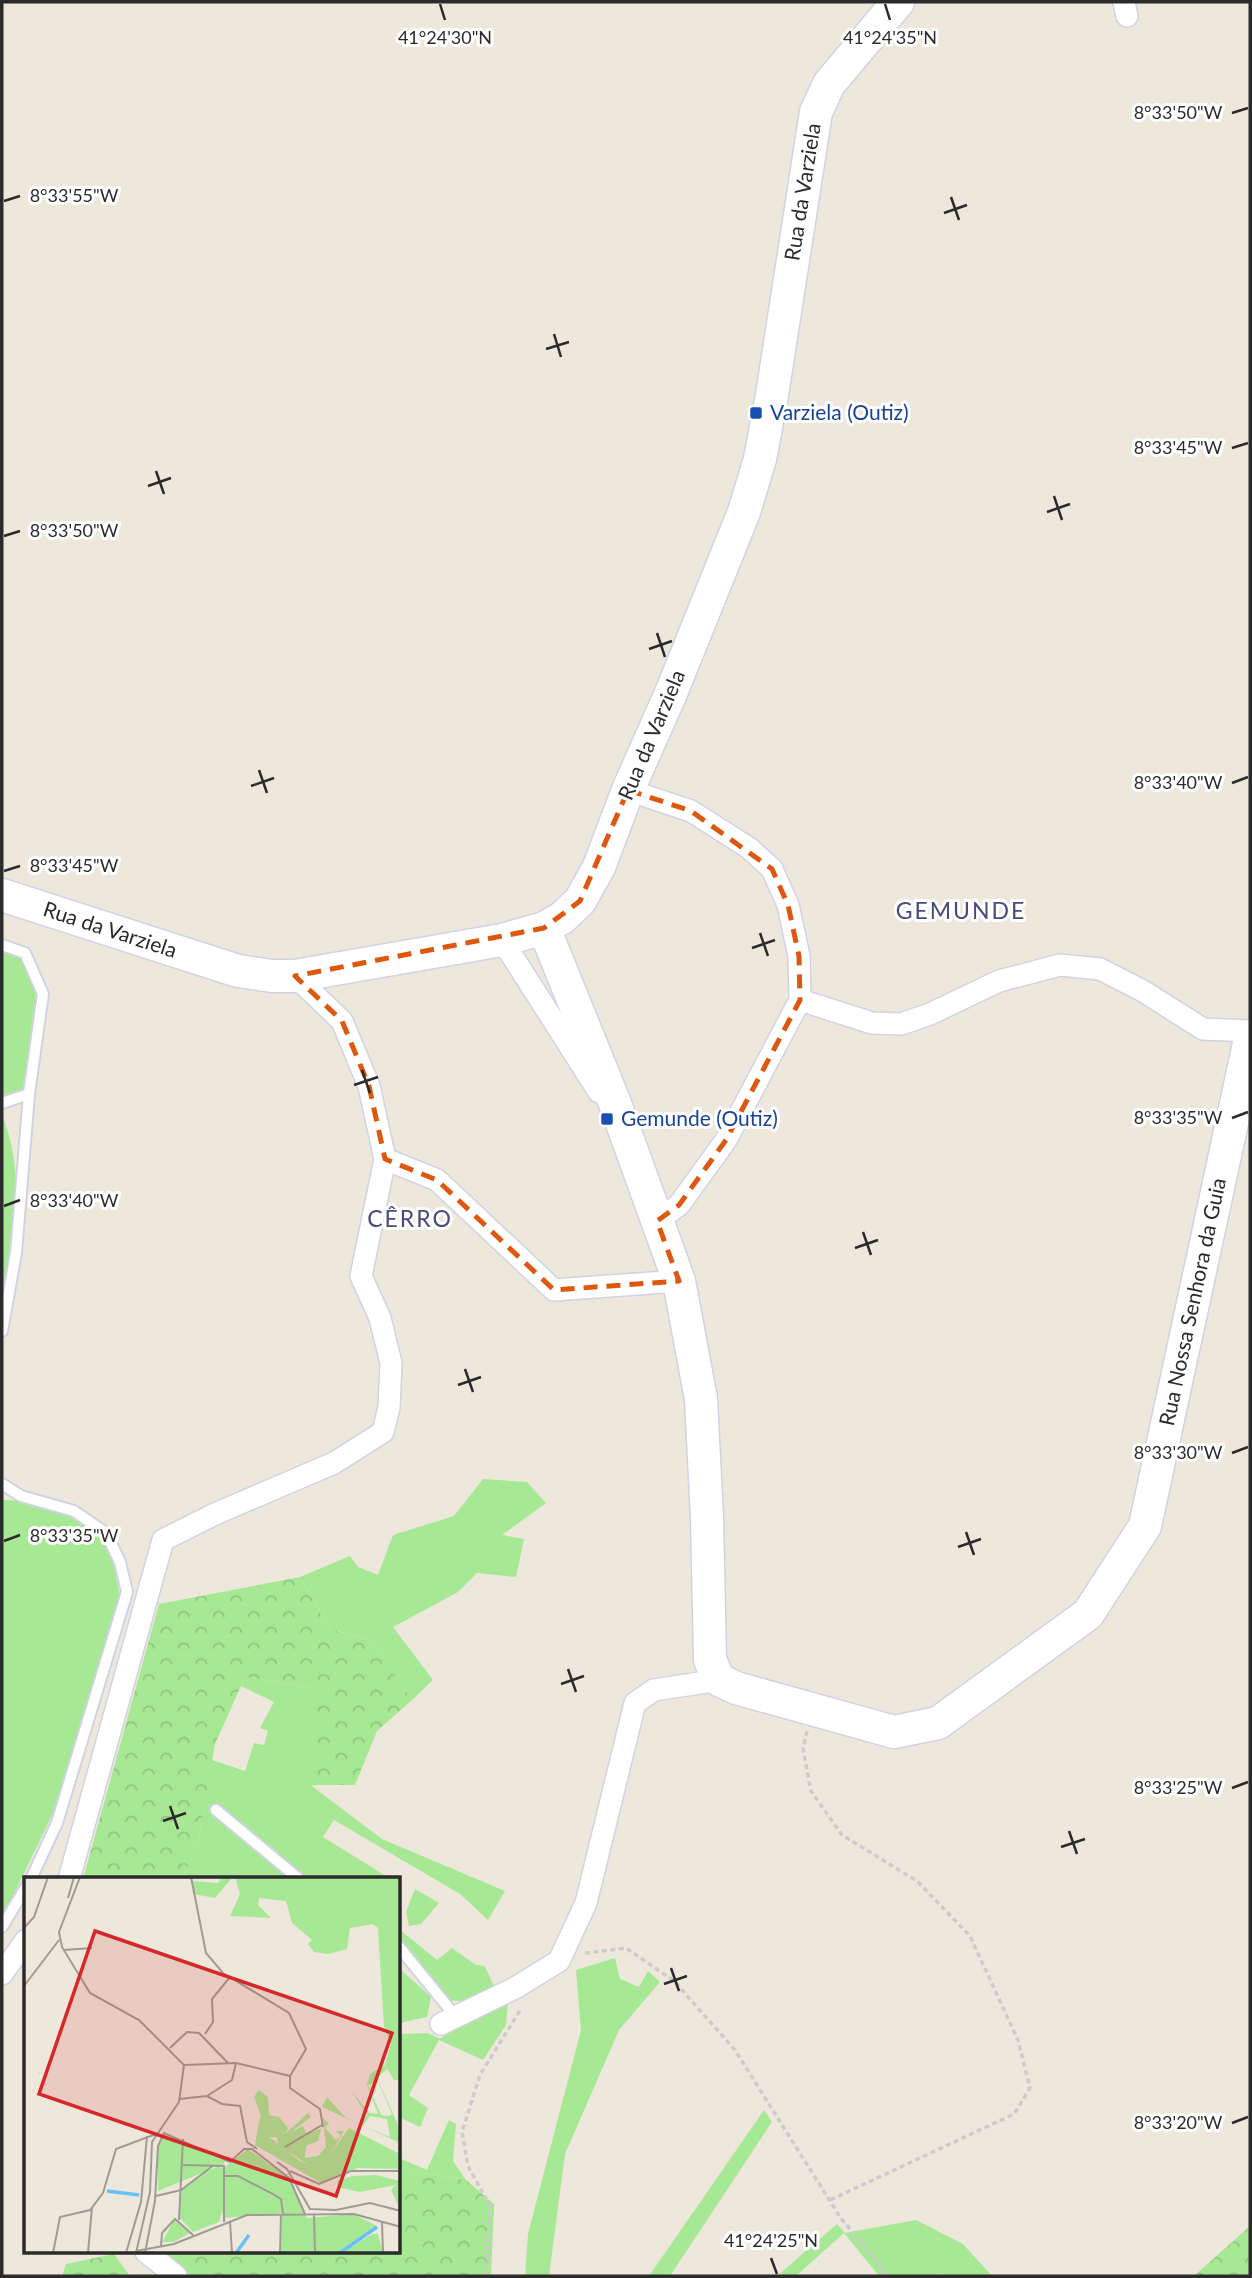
<svg xmlns="http://www.w3.org/2000/svg" width="1252" height="2278" font-family="Lato,sans-serif">
  <style>
    .grass { fill: #a7e894 }
    .forest { fill: url(#forest-crowns) }
    .lines { fill: none; stroke-linecap: round; stroke-linejoin: round }
    .lane-casing { stroke: #d1d2e4; stroke-width: 14 }
    .street-casing { stroke: #d1d2e4; stroke-width: 24 }
    .secondary-casing { stroke: #d1d2e4; stroke-width: 35 }
    .path { stroke: #ccc; stroke-width: 3.5; stroke-dasharray: 5 3.5; stroke-linecap: butt }
    .lane { stroke: #fff; stroke-width: 10 }
    .street { stroke: #fff; stroke-width: 21 }
    .secondary { stroke: #fff; stroke-width: 32 }
    .marked { fill: none; stroke: #df570e; stroke-width: 5; stroke-dasharray: 14 9; stroke-linejoin: round }
    .ticks { fill: none; stroke: #2b2b2b; stroke-width: 2.5 }
    .transit-dot { fill: #1a4fb4; stroke: #fff; stroke-width: 2.5 }
    .labels { text-anchor: middle; stroke-width: 6; stroke-linejoin: round; paint-order: stroke }
    .street-label { font-size: 21px; fill: #2b2b2b; stroke: #fff }
    .transit-label { font-size: 21px; fill: #164399; stroke: #fff; text-anchor: start }
    .neighbourhood-label { font-size: 23px; letter-spacing: 2px; fill: #474b7f; stroke: #fff }
    .inset-river { fill: none; stroke: #67c1f7; stroke-width: 3.5 }
    .inset-road { fill: none; stroke: #a09c95; stroke-width: 2 }
    .view { fill: #d62828; fill-opacity: 0.15; stroke: #d62828; stroke-width: 3.5 }
    .inset-edge { fill: none; stroke: #2b2b2b; stroke-width: 3.5 }
    .ticks-label { font-size: 18px; text-anchor: middle; fill: #2b2b2b; stroke: #fff; stroke-width: 6; stroke-linejoin: round; paint-order: stroke }
  </style>
  <defs>
    <pattern id="forest-crowns" width="20" height="18" patternUnits="userSpaceOnUse" patternTransform="scale(1.75)"><rect width="20" height="18" fill="#a7e894"/><path d="M2 6a3 3 0 1 1 6 0M12 15a3 3 0 1 1 6 0" fill="none" stroke="#90c780"/></pattern>
  </defs>
  <rect width="100%" height="100%" fill="#eee8dc"/>
  <!-- grass -->
  <path class="grass" d="M2 951 20 957 36 988 30 1071 25 1088 2 1099Z
    M2 1115C28 1180 13 1247 2 1313Z
    M483 1479 527 1482 546 1503 502 1535 524 1539 516 1577 477 1573 458 1592 393 1627 433 1680 412 1700 372 1641 330 1629 300 1577 350 1556 358 1567 378 1575 393 1535 454 1516Z
    M2 1500 26 1501 60 1511 90 1529 102 1539 114 1566 120 1596 105 1652 55 1809 13 1896 2 1913Z
    M245 1677 312 1688V1786L382 1839 505 1891 488 1920 460 1894 334 1820 323 1837 391 1879H183L198 1844 212 1760 245 1771 254 1743 264 1745 268 1731 260 1728 274 1702 241 1686Z
    M415 1889 439 1903 421 1924 409 1926 406 1912Z
    M399 1929 437 1960 452 1948 476 1965 485 1966 494 1987 474 2002 446 2000 423 1967 399 1941Z
    M615 1958 620 1979 639 1987 648 1971 660 1982 619 2030 565 2154 549 2276H525L528 2234 581 2030 576 1970Z
    M399 1968 431 1997 427 2017 399 2023Z
    M508 2001 506 2025 483 2060 439 2040 409 2095 428 2108 420 2127 399 2117V2034L428 2033 440 2039 459 2026Z
    M764 2110 772 2122 670 2276H649Z
    M449 2120 456 2124 453 2161 466 2180 399 2169V2158L427 2170Z
    M916 2220 963 2244 992 2276H946L943 2274 931 2276H879L844 2233 796 2276H777L837 2224 845 2233Z"/>
  <!-- forest -->
  <path class="forest" d="M300 1577 330 1629 372 1641 412 1700 377 1731 355 1785H312V1688L245 1677 215 1744 198 1844 183 1879H83L159 1604Z
    M399 2169 466 2180 494 2204 491 2276H191L164 2252H399Z
    M1250 2226V2276H1194Z
    M114 2254 130 2276H62L66 2264Z"/>
  <g class="lines">
    <!-- lane casing -->
    <g class="lane-casing">
      <path id="lane" d="M2 945 25 953 43 994 29 1094 16 1253 2 1331
        M2 1103 29 1094
        M2 1484 21 1496 74 1511 106 1533 120 1562 127 1592 57 1823 31 1879
        M216 1810 299 1879
        M2 1927 26 1887
        M399 1947 456 2017"/>
    </g>
    <!-- street casing -->
    <g class="street-casing">
      <path id="street" d="M1124 2 1127 16
        M628 790 691 811 749 848 772 869 788 905 799 956 800 1000 726 1140 679 1205 657 1221
        M502 940 599 1092
        M800 1000 872 1023 901 1024 930 1014 999 981 1060 965 1100 969 1143 991 1203 1029 1250 1031
        M385 1159 437 1180 554 1290 679 1281
        M69 1879 163 1540 215 1514 334 1463 383 1432 389 1407 391 1363 380 1318 361 1276 385 1159 369 1086 342 1021 295 976
        M2 1974 26 1940
        M441 2024 515 1988 559 1961 586 1903 635 1703 654 1690 719 1680
        M146 2252 176 2276"/>
    </g>
    <!-- secondary casing -->
    <g class="secondary-casing">
      <path id="secondary" d="M2 895 238 971 272 976H295L502 940 544 928 562 918 580 901 599 867 628 790 671 693 744 512 760 459 772 395 816 112 829 84 898 2
        M544 928 614 1101 679 1281 701 1399 707 1517 710 1660 719 1680 736 1688 894 1732 938 1723 1088 1614 1145 1526 1250 1039"/>
    </g>
    <!-- path -->
    <path class="path" d="M807 1731 803 1748 811 1791 842 1835 917 1881 970 1936 1018 2040 1030 2088 1014 2114 830 2200
      M585 1953 626 1948 674 1981 735 2050 840 2217 888 2276
      M486 2276 490 2206 468 2166 462 2132 480 2075 519 2012 518 2008"/>
    <!-- lane -->
    <use href="#lane" class="lane"/>
    <!-- street -->
    <use href="#street" class="street"/>
    <!-- secondary -->
    <use href="#secondary" class="secondary"/>
  </g>
  <!-- marked area -->
  <path class="marked" d="M628 790 691 811 772 869 788 905 799 956 800 1000 726 1140 679 1205 657 1221 679 1281 554 1290 437 1180 385 1159 369 1086 342 1021 295 976 544 928 580 901Z"/>
  <!-- ticks -->
  <path class="ticks" d="M440 4 445 20M885 4 890 20M1232 113 1248 108M951 197 959 220M4 201 20 196M944 213 967 205M554 334 561 357M546 349 569 342M1232 448 1248 443M156 471 164 494M148 486 171 478M1054 496 1062 520M1047 512 1070 504M4 536 20 531M657 633 665 657M649 649 672 641M259 770 267 793M1232 783 1248 777M251 786 274 778M4 871 20 866M760 933 768 956M752 948 775 940M362 1070 370 1093M354 1085 378 1077M1232 1118 1248 1112M4 1206 20 1200M863 1232 871 1255M855 1248 878 1240M465 1369 473 1392M458 1385 481 1377M1232 1453 1248 1447M966 1532 974 1555M4 1541 20 1535M958 1547 981 1539M568 1669 576 1692M561 1684 584 1676M1232 1788 1248 1782M170 1806 178 1829M163 1821 186 1813M1069 1831 1077 1854M1061 1847 1085 1839M671 1968 679 1991M664 1984 687 1976M1232 2123 1248 2117M771 2258 777 2274"/>
  <!-- markers -->
  <g class="transit-dot">
    <rect x="749" y="406" width="14" height="14" rx="3.5"/>
    <rect x="600" y="1112" width="14" height="14" rx="3.5"/>
  </g>
  <g class="labels">
    <!-- street labels -->
    <g class="street-label">
      <text transform="translate(803 192) rotate(-81)" y="7">Rua da Varziela</text>
      <text transform="translate(652 735) rotate(-67)" y="7">Rua da Varziela</text>
      <text transform="translate(110 930) rotate(18)" y="7">Rua da Varziela</text>
      <text transform="translate(1193 1302) rotate(-78)" y="7">Rua Nossa Senhora da Guia</text>
    </g>
    <!-- transit labels -->
    <g class="transit-label">
      <text x="770" y="420">Varziela (Outiz)</text>
      <text x="621" y="1126">Gemunde (Outiz)</text>
    </g>
    <!-- neighbourhood labels -->
    <g class="neighbourhood-label">
      <text x="961" y="919">GEMUNDE</text>
      <text x="410" y="1227">CÊRRO</text>
    </g>
  </g>
  <!-- overview -->
  <g transform="translate(24 1877)">
    <rect width="376" height="376" fill="#eee8dc"/>
    <path d="M361 188 363 192 353 201 376 252V266L298 230 303 220 321 240 337 248 343 238 326 212 345 236 354 237 343 208 346 197ZM354 204 368 237 365 239 357 238 344 208ZM346 239 363 242 366 260 339 249ZM235 213 244 220 245 238 255 240 234 249 237 238 230 220ZM284 236 287 240 267 255 279 249 282 256 297 252 294 264 282 269 281 281 294 279 302 270 299 241 305 246 301 251 312 263 317 259 312 254H320L307 276 288 290 254 268 253 260H245L249 252 262 256ZM141 257 201 284 200 287 134 314V270ZM224 272 263 300 283 341 329 337 353 349 313 376H257L258 336 200 341 198 334 195 345 169 355 155 340 158 313 190 289 200 291ZM348 357H354L359 376H319Z" fill="#a7e894" fill-rule="evenodd"/>
    <path d="M198 0H209L191 21 169 17 168 4 194 6ZM211 0H376V203H370L361 188 367 167 360 149 354 51 349 47 326 51 323 72 304 77 290 75 284 67 288 63 268 46 262 24 235 21 234 28 247 41 206 39 216 17ZM255 240 264 251 262 256 249 252 245 260 276 284 288 289 307 276 325 251 376 277V292L334 291 297 306 231 268 234 249ZM352 298 376 304V332L367 313 372 308 336 315 313 310 314 303 328 299ZM150 343 166 356 150 365H138Z" fill="#a7e894"/>
    <path class="inset-river" d="M83 314 115 318M212 376 225 358M316 376 353 350"/>
    <path class="inset-road" d="M56 0 35 55 38 70 66 116 115 143 160 188 155 225 128 265 126 315 112 376M44 21 50 0M0 51 10 40 24 0M40 73 68 71M0 109 35 63M181 157 189 145 188 122 206 100M146 171 163 155 175 156 204 186M160 188 212 186 266 199 282 172 265 136 199 96 182 76 167 0M266 199V211L296 232 299 250M183 219 208 203 212 186M155 222 183 219 198 227 216 229 223 265 233 272M261 270 298 248M253 285 263 292 286 332 312 333 346 326 377 334M159 288 200 289V345M266 294 295 307 327 294H377M200 299H214L249 317 257 322 259 337M132 319 157 313 190 288M290 337 291 376M155 343 159 262M206 344 208 376M358 344 359 376M137 369 138 356 151 342 169 358M112 374 150 367 223 338 330 337 377 350M29 376 36 340 66 333 79 316 92 272 132 257M64 376 68 330M102 376 117 325 123 259M121 376 131 324 134 269 140 256 206 285 220 272H228L265 301 281 337M256 376 257 337"/>
    <path class="view" d="M71 54 368 156 312 319 15 217Z"/>
    <rect width="376" height="376" class="inset-edge"/>
  </g>
  <g class="ticks-label">
    <text x="890" y="44">41°24'35"N</text>
    <text x="445" y="44">41°24'30"N</text>
    <text x="1178" y="119">8°33'50"W</text>
    <text x="74" y="202">8°33'55"W</text>
    <text x="1178" y="454">8°33'45"W</text>
    <text x="74" y="537">8°33'50"W</text>
    <text x="1178" y="789">8°33'40"W</text>
    <text x="74" y="872">8°33'45"W</text>
    <text x="1178" y="1124">8°33'35"W</text>
    <text x="74" y="1207">8°33'40"W</text>
    <text x="1178" y="1459">8°33'30"W</text>
    <text x="74" y="1542">8°33'35"W</text>
    <text x="1178" y="1794">8°33'25"W</text>
    <text x="1178" y="2129">8°33'20"W</text>
    <text x="771" y="2247">41°24'25"N</text>
  </g>
  <!-- border -->
  <rect width="1252" height="2278" fill="none" stroke="#2b2b2b" stroke-width="7"/>
</svg>
